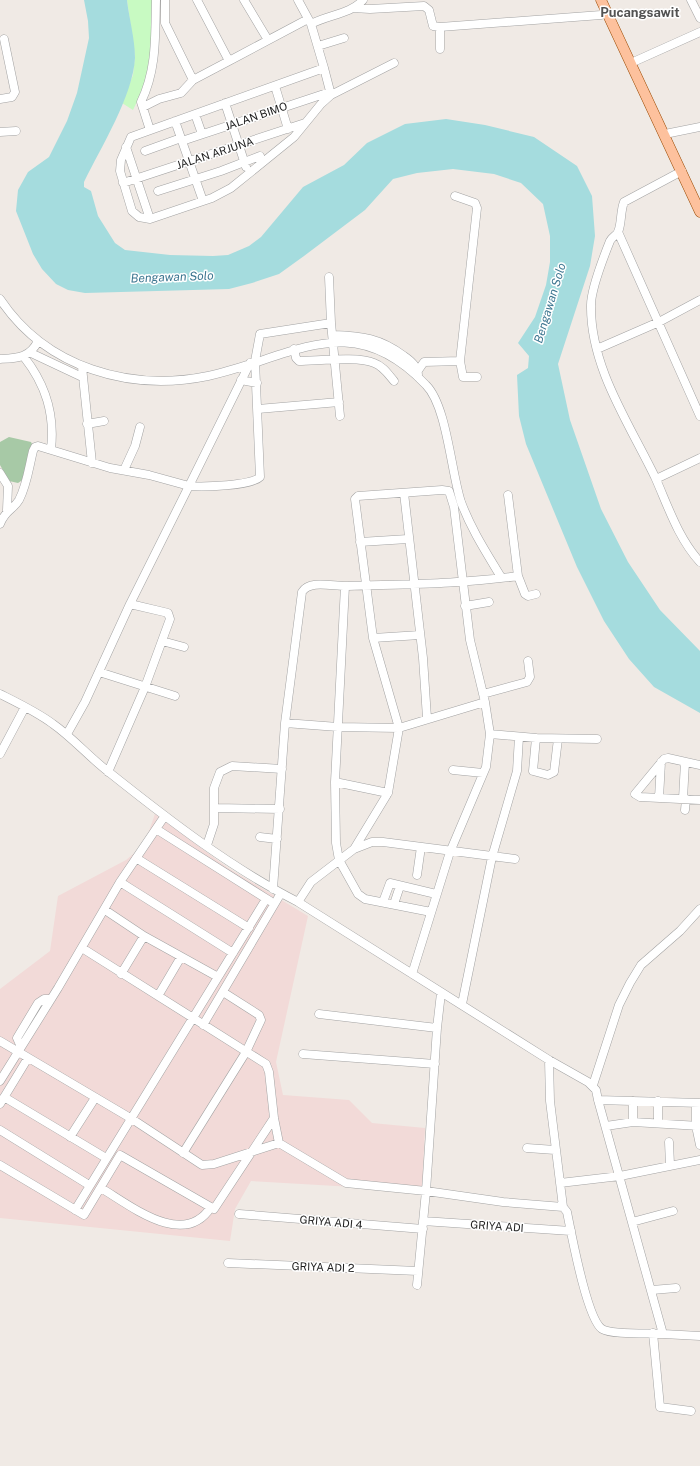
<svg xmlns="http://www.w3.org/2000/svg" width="700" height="1466" font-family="'Public Sans',sans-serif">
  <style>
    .military { fill: #f2dad8 }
    .cemetery { fill: #a7c9a6 }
    .park { fill: #c8fac2 }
    .water { fill: #a5dcde }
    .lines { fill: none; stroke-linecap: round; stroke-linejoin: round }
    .minor-casing { stroke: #a3a3a3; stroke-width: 9 }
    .major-casing { stroke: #9a4900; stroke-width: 11 }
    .minor { stroke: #fff; stroke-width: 8 }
    .major { stroke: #fdc19d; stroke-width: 10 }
    .labels { text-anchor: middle; stroke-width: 3; stroke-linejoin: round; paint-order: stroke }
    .street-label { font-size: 11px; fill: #1f1f1f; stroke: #fff }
    .water-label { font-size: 12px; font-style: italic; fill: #3e7791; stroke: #fff }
    .quarter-label { font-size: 13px; font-weight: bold; fill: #525252; stroke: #fff }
  </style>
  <rect width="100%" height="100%" fill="#f0eae5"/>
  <!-- military -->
  <path class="military" d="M155 814 228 868 308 916 276 1062 283 1095 349 1100 372 1123 425 1128 422 1191 251 1181 235 1209 230 1241 0 1218V989L50 951 58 896 126 860 144 845Z"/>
  <!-- cemetery -->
  <path class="cemetery" d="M9 437 31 442 32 444 24 479 18 483 9 481 0 465V442Z"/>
  <!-- park -->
  <path class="park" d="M127 0H154V49L146 83 133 110 122 103 133 75 135 56Z"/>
  <!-- water -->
  <path class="water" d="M84 0H127C129 18 135 39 135 58 133 96 101 147 84 182V187L91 191 98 216 115 243 125 250 170 255 213 256 228 255 249 246 261 237 303 187 344 165 367 143 405 124 446 119 485 125 534 137 577 166 592 196 595 236 590 266 558 364 570 420 601 509 628 562 660 610 700 651V713L654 687 629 659 604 621 577 567 526 444 519 416 517 375 528 368 529 356 518 343 535 317 546 285 550 262V236L543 204 521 183 494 174 453 169 417 173 393 179 365 210 304 256 279 274 252 283 229 289 85 293 68 290 56 284 42 269 33 254 16 211 18 190 28 172 49 157 67 121 77 93 89 38 88 21Z"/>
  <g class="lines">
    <!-- minor casing -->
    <g class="minor-casing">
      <path id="minor" d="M165 0V23L193 80
        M244 0 268 40
        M298 0 311 24 324 68
        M691 0 700 18
        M353 8 370 9 424 6 429 10 433 26 440 27
        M311 24C327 15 351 14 363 0
        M318 46 344 38
        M440 49V27L601 15 608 13
        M229 61 308 19
        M631 63 700 32
        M324 68 331 95 321 104 294 137 231 188 212 198 150 219 139 217 132 211 120 171 121 160 131 137Z
        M275 86 288 129
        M331 95 394 63
        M0 99 12 97 15 92 4 39
        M225 103 246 167
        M143 107 159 99 181 93 193 80 229 61 197 0
        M195 114 202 134
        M175 121 203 201
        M150 130 141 102C157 69 155 36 156 0
        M0 132 16 131
        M665 134 700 127
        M182 141 330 92
        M126 147 150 219
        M145 151 181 138
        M682 171 624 202C620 212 622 223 618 232 617 235 612 237 610 241 604 256 591 289 591 305 590 367 629 423 655 477 668 506 678 538 700 562
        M123 183 305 123
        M158 191 221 171 260 156
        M618 232 700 416
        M329 277 331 323
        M0 299C46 368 130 392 208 376 292 358 351 306 426 385 447 406 451 472 461 502 471 529 486 552 501 577
        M333 335C362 336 380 338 404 356 410 360 418 367 418 375
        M294 349 296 358 299 361C317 361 359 356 374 363 383 366 388 374 394 381
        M597 349 659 322 700 300
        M31 353 82 377
        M24 357C46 385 55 414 51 449
        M0 359C17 358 30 358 38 341
        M460 361 463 377H477
        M250 363 189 486C203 487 251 486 260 477L255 361 260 334 331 323 340 416
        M82 367 92 463
        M417 372 424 362 460 361 477 208 475 203 455 196
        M241 380 257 383
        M258 409 339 402
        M87 424 104 421
        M124 470 135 446 140 427
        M0 473 8 486 7 510
        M656 479 700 458
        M404 493 423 658 427 718
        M0 524C5 510 13 510 19 500 27 485 29 467 33 451L35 447 38 446 110 468 149 475 189 486 130 604 85 702 67 734
        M360 542 408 539
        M518 576 525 594 528 596 536 594
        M345 586 335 782 336 843 339 860 358 894 365 899 431 912
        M465 606 489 602
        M373 638 420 635
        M162 641 184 647
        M99 672 175 696
        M0 694C18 703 37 712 53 724 73 738 90 758 110 773 169 820 231 868 298 902L549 1060 588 1082 596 1090 598 1100 663 1334 700 1336
        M483 694 527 682 530 677 528 661
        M285 723 338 727 399 728 485 702 470 640 454 507 449 491 442 490 358 496 355 499 373 638 399 728 388 793 354 849
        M490 734 536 738 597 739
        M536 738 533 771 548 775 554 772 558 739
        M0 754 25 707
        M700 765 668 758 664 759 635 794 640 797 700 800
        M453 770 483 773
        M108 772 145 687 170 619 168 613 164 612 130 604
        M335 782 388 793
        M659 798 661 762
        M683 799 685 762
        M215 808 280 809
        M685 810 686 799
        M156 829 270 901
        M260 837 277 839
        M207 845 214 824V788L220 772 232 766 282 769
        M136 858 249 928
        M417 875 421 847
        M120 882 233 953
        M273 889 285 723 302 592C310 579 334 587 348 586 405 584 462 584 518 576L508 495
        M298 902 311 882 354 849 372 842H383L515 859
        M383 902 390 883 436 894
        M394 904 400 886
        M105 910 144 936 218 977
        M82 948 266 1064 269 1072 274 1118 279 1143
        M121 974 144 936
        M412 974 450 852 486 767 490 734 485 702
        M441 993 437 1028 426 1191 503 1202 563 1207
        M158 996 181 957
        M462 1004 492 857 517 771 519 737
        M319 1014 437 1028
        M203 1025 281 893
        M0 1041 132 1119 202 1165 214 1164 279 1143 346 1183 426 1191 417 1285
        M21 1047 17 1038 38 1003 44 999H51
        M303 1054 435 1064
        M549 1060 550 1101 563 1207 567 1212C571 1232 587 1319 602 1329 611 1335 651 1333 663 1334
        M0 1081 58 988 120 882 162 820
        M593 1085 619 1005 630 983 641 965 680 931 700 909
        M4 1097 106 1158
        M598 1100 700 1103
        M658 1101V1122
        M696 1103V1126L700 1145
        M0 1104 28 1058
        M633 1122V1101
        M606 1126 633 1122 700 1126
        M0 1130 89 1185
        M70 1137 95 1098
        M669 1142 670 1165
        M527 1148 555 1150
        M183 1153 246 1052 261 1020 259 1015 223 992
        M0 1165 84 1215 120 1155 214 1209 274 1118
        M560 1183 620 1176 700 1160
        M101 1188C131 1206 184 1249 211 1207
        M75 1210 266 899
        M239 1214 423 1229
        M423 1221 571 1231
        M632 1222 673 1211
        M228 1263 418 1271
        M652 1290 676 1288
        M653 1333 660 1407 691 1411"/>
    </g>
    <!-- major casing -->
    <g class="major-casing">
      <path id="major" d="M601 0 700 212"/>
    </g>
    <!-- minor -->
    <use href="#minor" class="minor"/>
    <!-- major -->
    <use href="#major" class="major"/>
  </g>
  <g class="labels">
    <!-- street labels -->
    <g class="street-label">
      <text transform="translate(256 116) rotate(-19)" y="4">JALAN BIMO</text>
      <text transform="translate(215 153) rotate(-18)" y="4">JALAN ARJUNA</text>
      <text transform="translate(331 1222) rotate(5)" y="4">GRIYA ADI 4</text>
      <text transform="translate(497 1226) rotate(4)" y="4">GRIYA ADI</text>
      <text transform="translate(323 1267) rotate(2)" y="4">GRIYA ADI 2</text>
    </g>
    <!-- water labels -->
    <g class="water-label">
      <text transform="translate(172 277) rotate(-2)" y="4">Bengawan Solo</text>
      <text transform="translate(550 303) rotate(-73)" y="4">Bengawan Solo</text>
    </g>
    <!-- quarter labels -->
    <g class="quarter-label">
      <text x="640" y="17">Pucangsawit</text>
    </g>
  </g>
</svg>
